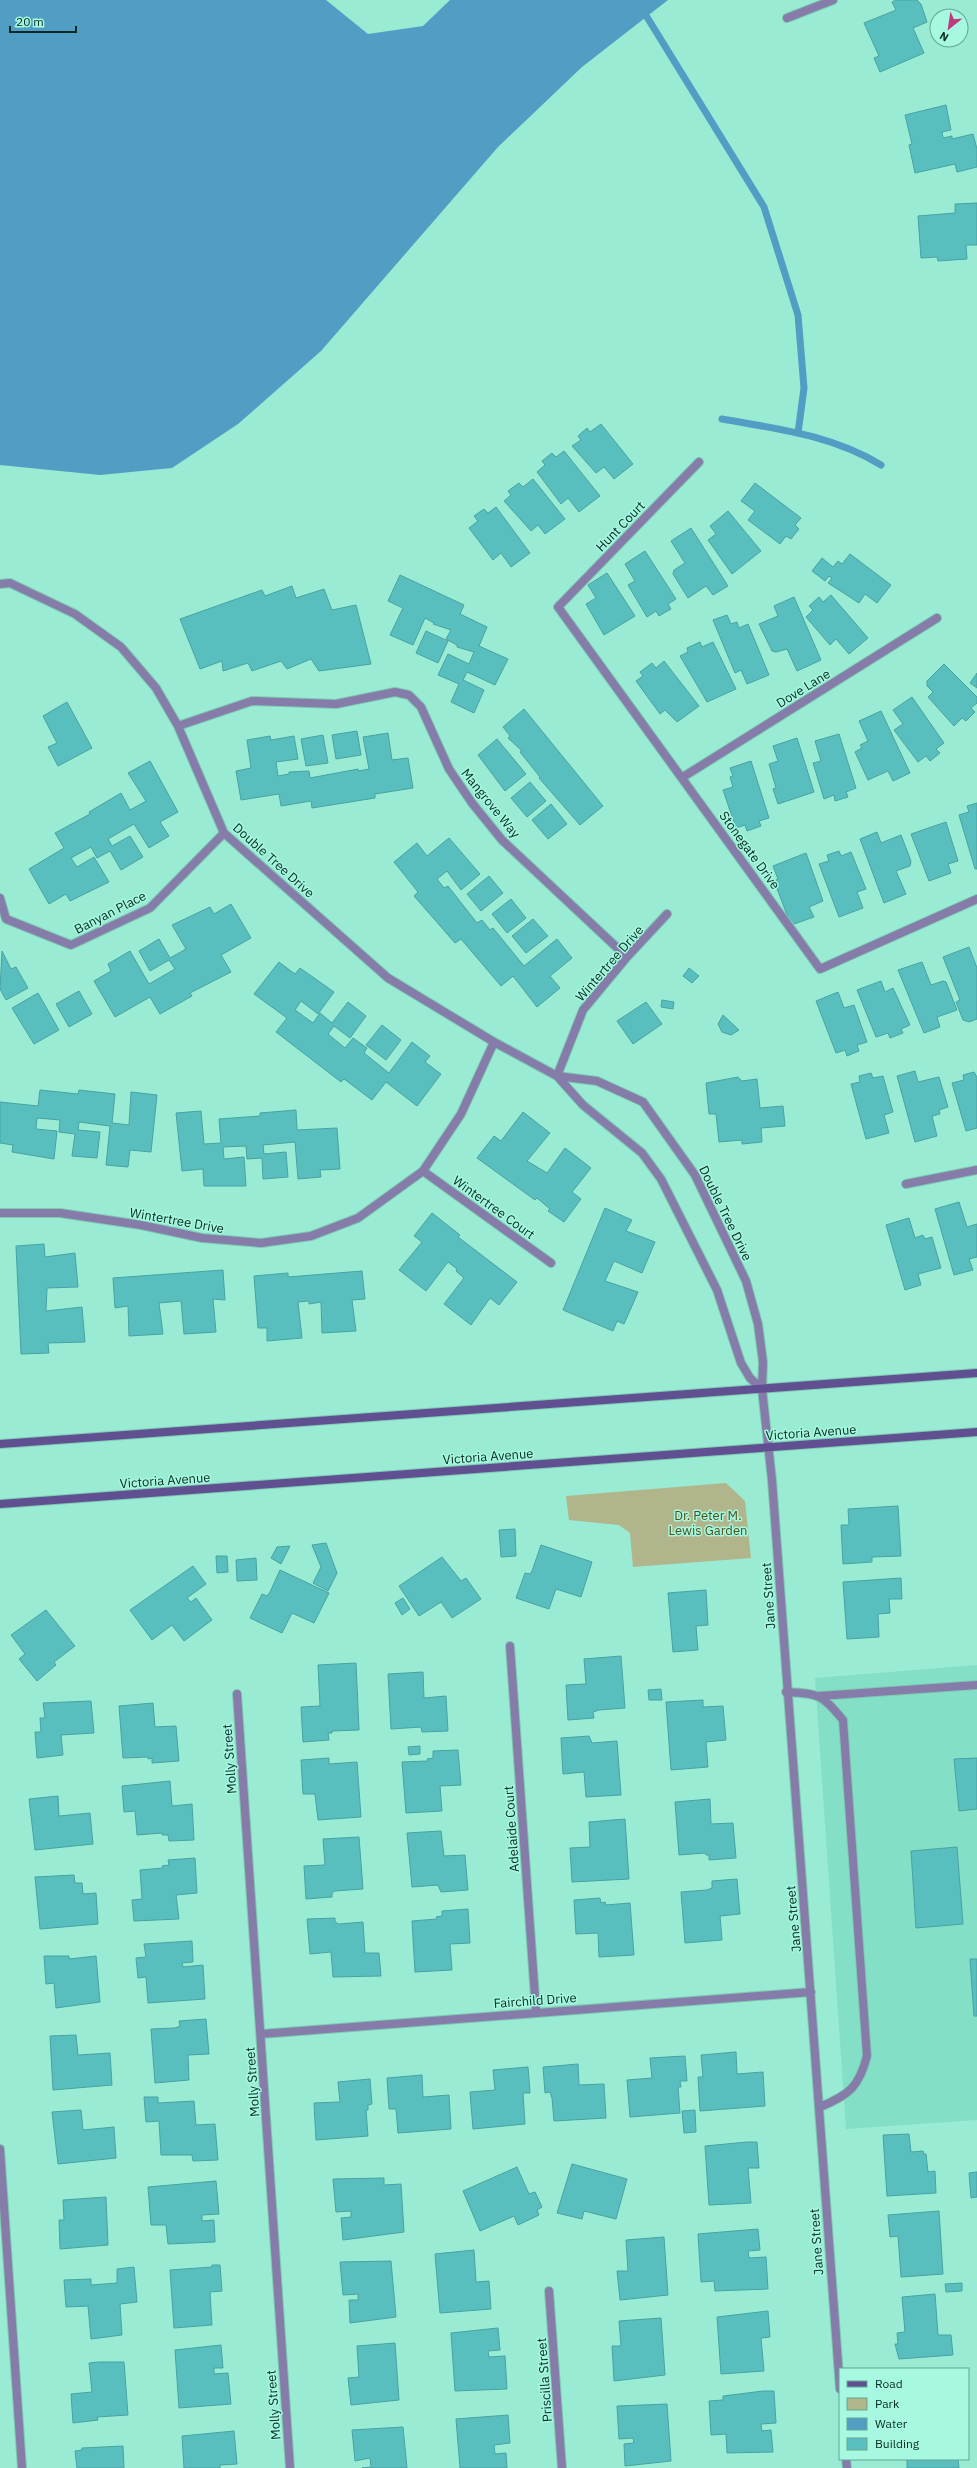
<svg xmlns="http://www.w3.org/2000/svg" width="977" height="2468" font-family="'IBM Plex Sans',sans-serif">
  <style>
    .built { fill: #83dfc6 }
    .green { fill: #b0b58b }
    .water { fill: #529dc4 }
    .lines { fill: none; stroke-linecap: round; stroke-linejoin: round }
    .stream { stroke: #529dc4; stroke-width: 7 }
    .building { fill: #59bfbe; stroke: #47a3a2 }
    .lane-casing { stroke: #7fc8b3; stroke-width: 10 }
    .street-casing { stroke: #7fc8b3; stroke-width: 10 }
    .secondary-casing { stroke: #7fc8b3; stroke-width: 10 }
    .lane { stroke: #857caa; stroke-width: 8 }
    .street { stroke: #857caa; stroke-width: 8 }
    .secondary { stroke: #604f91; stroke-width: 8 }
    .labels { text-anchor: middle; stroke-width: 3; stroke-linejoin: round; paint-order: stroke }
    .street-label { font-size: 13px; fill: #072b22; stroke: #a6f8e0 }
    .park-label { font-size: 13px; fill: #4c511b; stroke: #a6f8e0 }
  </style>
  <rect width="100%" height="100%" fill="#99ebd3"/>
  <!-- built -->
  <path class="built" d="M977 1665V2120L846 2129 815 1678Z"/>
  <!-- green -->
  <path class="green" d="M726 1483 745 1501 751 1558 633 1567 630 1533 619 1525 569 1520 566 1496Z"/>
  <!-- water -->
  <path class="water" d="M0 0H326L368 34 423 26 450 0H668L582 67 498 147 321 351 238 424 172 468 100 475 0 465Z"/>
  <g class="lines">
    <!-- stream -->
    <path class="stream" d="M647 17 764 207 798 315 804 388 798 433
      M722 419C778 429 832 435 881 465"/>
  </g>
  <!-- building -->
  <path class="building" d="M896 0H917L921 4 927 22 913 28 924 53 880 72 874 58 879 56 864 23 896 10 892 2Z
    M946 105 951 130 942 132 943 138 952 136V139L973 134 977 149V167L957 172 955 164 915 173 909 145 912 144 905 115Z
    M977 203V245H966L967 259 938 261 937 257 921 258 918 216 955 213V204Z
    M601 424 633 464 614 479 604 467 596 473 572 446 581 440 578 436 587 428 590 432Z
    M564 451 600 496 579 512 568 498 561 504 537 472 545 465 542 461 552 453 556 457Z
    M533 479 565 519 545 534 538 525 531 531 504 501 511 495 508 491 519 483 523 487Z
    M755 483 801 518 795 525 799 529 791 539 786 536 780 544 748 520 755 511 741 501Z
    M496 507 530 553 511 567 501 553 493 560 469 528 478 521 474 516 484 509 488 513Z
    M728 511 761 551 732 574 708 540 716 534 710 526Z
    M691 528 728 586 713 595 706 586 688 598 673 574 674 570 685 563 671 541Z
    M645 551 676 599 668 604 671 609 659 616 656 611 647 617 628 585 635 581 625 564Z
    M850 554 891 585 877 603 865 594 859 603 828 583 832 578 829 576 825 581 812 571 822 558 833 567 838 561 842 564Z
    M607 573 635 616 604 635 586 604 596 598 588 585Z
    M400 575 464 605 460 614 487 627 479 646 508 659 495 685 467 672 463 680 484 690 474 713 451 702 459 684 438 675 448 654 469 664 474 652 457 647V645L446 639 451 630 433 624 434 623 425 618 413 645 390 635 403 608 388 601Z
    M292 586 296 598 324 589 332 610 356 605 371 664 319 671 311 659 287 669 281 661 252 671 248 663 223 671 222 661 200 669 180 619 262 590 265 596Z
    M831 595 868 638 849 654 836 639 830 645 806 617 813 610 809 606 819 597 823 602Z
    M794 597 821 660 797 671 787 649 776 652 772 651 759 624 778 616 774 606Z
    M727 615 731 624 737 622 739 628 748 624 769 675 747 684 741 670 735 673 713 620Z
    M426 631 448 641 438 663 416 653Z
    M700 642 702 647 713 642 736 689 707 702 680 656 688 652 687 648Z
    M664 661 699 706 677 722 665 710 660 714 636 681 643 676 640 672 652 663 656 668Z
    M944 664 977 697V703L971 708 975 712 966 721 962 718 954 726 928 697 933 692 927 686V681Z
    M977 673V688L970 683Z
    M912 697 944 743 936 749 940 753 930 761 926 756 918 762 894 730 903 724 893 710Z
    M67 702 92 748 58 766 48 747 57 743 43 716Z
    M524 709 603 806 580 825 539 778 540 777 520 752 522 751 508 738 510 736 503 727Z
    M881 711 910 773 893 781 888 771 868 780 855 752 862 748 860 745 868 741 859 721Z
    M357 731 361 755 336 759 332 735Z
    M388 733 392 760 408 758 413 788 375 794V798L312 808 311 801 281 806 279 794 241 800 236 771 251 768 247 740 270 736 271 740 294 736 298 759 276 762 278 776 289 774V772L309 771 310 778 358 769V771L369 769 363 737Z
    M839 734 856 788 846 792 848 797 835 801 834 795 824 799 813 763 821 761 815 741Z
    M323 735 328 763 306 766 301 739Z
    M797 738 814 792 778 804 773 789 776 788 769 764 778 761 773 746Z
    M497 739 526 774 505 791 478 755Z
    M150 761 178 812 160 822 169 836 149 848 134 824 108 839 112 846 130 836 143 857 121 870 110 851 97 858 91 847 71 858 77 867 94 857 109 882 70 901 66 894 49 904 29 869 64 848 55 833 90 814 89 812 121 793 130 810 146 801 128 773Z
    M751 761 769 818 759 821 761 826 747 831 745 825 736 828 723 790 733 787 730 777 733 776 730 768Z
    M530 782 546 801 527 817 511 798Z
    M977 803V869H975L959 815 969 812 967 806Z
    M551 804 567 824 548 839 532 820Z
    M946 822 958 861 948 864 951 873 929 881 911 834Z
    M877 832 881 843 901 835 911 861 910 866 896 871 906 894 884 903 860 839Z
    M449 838 480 874 461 890 447 871 437 879 444 888 448 886 477 923 482 920 490 930 493 928 524 966 557 939 572 958 550 976 560 988 537 1007 513 976 501 986 461 939 455 943 414 896 418 892 394 862 417 843 427 856Z
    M839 851 841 856 851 852 866 889 857 892 863 908 839 917 819 864 829 861 827 855Z
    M806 853 823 901 809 907 814 917 791 925 774 881 778 879 773 866Z
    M489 876 503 893 481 911 467 894Z
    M511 899 526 918 507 933 492 914Z
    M231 904 251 938 221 955 231 972 190 993 192 996 160 1014 150 997 115 1017 94 981 111 971 108 964 130 951 149 984 175 969 169 960 150 971 139 951 159 939 170 958 186 949 172 925 210 907 214 914Z
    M533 919 548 936 526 953 512 936Z
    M969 947 977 968V1019L969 1022 963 1020 956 1002 960 1000 943 957Z
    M2 951 11 969 16 967 28 988 6 1000 0 989Z
    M279 962 295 974 300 968 334 992 318 1014 301 1001 295 1010 313 1023 320 1013 332 1023 348 1002 366 1016 350 1038 334 1026 328 1034 345 1048 353 1038 367 1048 364 1053 389 1073 412 1042 430 1056 425 1062 441 1074 417 1106 386 1082 372 1100 344 1079 341 1082 276 1032 287 1018 254 994Z
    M922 962 931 985 943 981 946 982 957 1010 937 1017 940 1027 924 1033 898 970Z
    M689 968 699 976 692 983 683 976Z
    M881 981 885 992 893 988 910 1025 901 1029 903 1033 890 1038 888 1033 876 1037 857 990Z
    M79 991 92 1014 69 1027 56 1004Z
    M838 992 844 1008 854 1005 867 1042 857 1045 859 1051 847 1056 845 1050 836 1053 816 1001Z
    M38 993 59 1030 34 1044 12 1008Z
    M662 1000 674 1002 673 1009 661 1007Z
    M646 1002 662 1024 633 1044 617 1021Z
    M723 1015 739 1030 731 1035 722 1032 718 1024Z
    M382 1025 401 1040 386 1060 366 1045Z
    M915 1071 918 1082 939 1077 948 1107 939 1110 940 1114 932 1116 937 1136 915 1142 897 1076Z
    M974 1072 977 1077V1128L966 1131 952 1083 964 1080 963 1075Z
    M871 1073 873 1078 883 1076 893 1112 884 1115 889 1133 866 1139 851 1084 860 1082 859 1076Z
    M738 1077 742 1081 757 1079 760 1108 783 1106 785 1126 761 1128 762 1142 742 1144V1140L719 1142 716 1114H709L706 1083Z
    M40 1090 78 1094 79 1090 115 1094 112 1123 129 1125 131 1092 157 1095 151 1152 130 1150 128 1167 106 1165 110 1126 79 1122 78 1130 100 1132 97 1158 72 1156 75 1134 59 1132 60 1120 37 1118 36 1129 57 1131 54 1159 12 1152 13 1145 0 1143V1102L38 1106Z
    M296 1110 297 1130 337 1128 340 1169 320 1170 321 1177 298 1179 295 1142 263 1145 264 1154 286 1152 288 1177 263 1179 262 1158 247 1159 246 1146 223 1147 224 1159 244 1157 246 1186H204L203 1169 182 1171 176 1113 201 1111 204 1144 221 1143 219 1119 260 1116V1113Z
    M523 1112 550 1133 527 1161 547 1173 565 1148 591 1168 572 1192 581 1199 564 1222 548 1211 550 1209 537 1198 535 1200 477 1158 494 1136 501 1141Z
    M959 1202 967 1227 977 1224V1257L969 1259 973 1270 954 1275 935 1209Z
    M605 1208 632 1220 626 1231 655 1242 642 1273 614 1261 605 1281 638 1292 624 1324 617 1321 613 1331 563 1310Z
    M432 1213 460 1235 458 1237 517 1282 499 1305 490 1298 471 1325 444 1304 464 1278 456 1271 457 1269 448 1262 426 1291 399 1270 422 1242 414 1236Z
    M909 1218 915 1238 923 1235 925 1239 932 1237 941 1268 918 1274 921 1285 905 1290 886 1225Z
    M44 1244 45 1257 75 1253 78 1287 47 1288 46 1311 82 1307 85 1342 48 1343 49 1353 21 1354 16 1246Z
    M223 1270 225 1300 213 1299 216 1332 184 1334 181 1301 159 1303 163 1334 129 1336 128 1306 115 1308 113 1278Z
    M362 1271 365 1299 352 1300 356 1331 322 1333 321 1302 309 1304V1301L298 1302 302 1338 267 1341V1328H258L254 1276 288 1273V1277Z
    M898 1506 901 1556 872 1557V1562L843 1564 841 1525H849L848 1509Z
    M515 1529 516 1556 501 1557 499 1530Z
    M326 1543 337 1573 328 1591 313 1583 321 1567 312 1545Z
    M541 1545 592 1562 581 1597 556 1589 549 1609 516 1598 525 1573 530 1574 532 1571Z
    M290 1546 281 1564 271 1558 277 1547Z
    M216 1556H227L228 1572 217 1573Z
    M442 1557 461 1581 466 1578 481 1599 452 1618 441 1602 419 1616 399 1586Z
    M256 1558 257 1580 237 1581 236 1560Z
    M193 1566 206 1584 187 1598 191 1602 196 1598 212 1620 184 1641 172 1625 152 1640 130 1610Z
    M280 1570 329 1593 314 1623 292 1613 282 1633 250 1618 262 1594 267 1596 270 1592Z
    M901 1578 902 1599H889L890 1613 878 1614 879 1637 847 1639 843 1582Z
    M706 1590 708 1625 696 1626 698 1650 673 1652 668 1593Z
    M403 1598 410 1609 402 1615 395 1603Z
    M46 1610 75 1646 54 1662 56 1665 37 1681 19 1659 25 1654 11 1635Z
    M621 1656 625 1708 599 1710 593 1712 594 1718 568 1720 566 1685 586 1684 584 1659Z
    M356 1663 359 1730 332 1731V1733H328L329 1740 303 1742 301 1707 320 1706 318 1665Z
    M423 1672 424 1698 446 1696 448 1731 422 1732 421 1727 391 1729 388 1674Z
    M661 1689 662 1700H649L648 1690Z
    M703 1700V1707L723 1706 726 1740 706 1742 708 1767 671 1770 666 1702Z
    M91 1701 94 1733 61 1735 63 1755 37 1758 35 1732H41L40 1718H45L43 1703Z
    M153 1703 155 1727 176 1726 179 1761 152 1763V1758L148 1759V1757L123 1758 119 1706Z
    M589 1736 592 1743 617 1741 621 1795 586 1797 584 1772 563 1774 561 1738Z
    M420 1746V1754L409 1755 408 1747Z
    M458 1750 461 1785 440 1786 442 1811 406 1813 402 1762 428 1761 427 1759 433 1758V1751Z
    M329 1758V1764L357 1762 361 1817 318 1820 315 1794H303L301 1760Z
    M977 1758V1809L959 1811 954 1759Z
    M170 1781 172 1806 192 1804 194 1840 169 1841 168 1835H162V1833L137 1835 135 1811 124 1812 122 1786Z
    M58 1796 59 1816 90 1813 93 1844 35 1850 29 1799Z
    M710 1799 711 1824 733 1823 736 1858 709 1860V1855H706L705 1853 679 1855 675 1802Z
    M625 1819 629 1879 572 1882 570 1848 590 1847 589 1822Z
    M441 1831 444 1856 465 1855 468 1890 441 1892 438 1885 412 1887 407 1833Z
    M359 1837 363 1889 335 1891 332 1893V1897L306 1899 304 1866 325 1865 323 1839Z
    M957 1847 963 1924 916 1928 911 1851Z
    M195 1858 197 1893 176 1895 179 1919 134 1921 132 1900 142 1899 140 1870 163 1868 162 1866 169 1865 168 1860Z
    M74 1875 75 1883H82L83 1894 96 1893 98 1924 40 1929 35 1877Z
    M737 1879 740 1914 720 1916 722 1940 685 1943 681 1892 707 1890 712 1888V1881Z
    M600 1898 601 1903 605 1902 606 1905 630 1903 634 1955 599 1957 598 1933 576 1934 574 1900Z
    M468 1909 470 1943 450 1944 452 1970 415 1972 412 1921 437 1919 436 1917 442 1916V1911Z
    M335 1918V1922L339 1924 363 1922 365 1953H379L381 1976 333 1977 331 1952 310 1954 307 1919Z
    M192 1941 193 1962 182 1963 183 1967 203 1965 205 1999 148 2003 146 1977 138 1978 136 1958 146 1957 144 1944Z
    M44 1956H69V1959L96 1956 100 2002 56 2008 54 1983 46 1984Z
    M970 1959H977V2016H974Z
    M206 2019 209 2054 188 2055 189 2080 155 2083 151 2029 175 2028 180 2026 179 2021Z
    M76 2035 78 2055 110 2053 112 2085 53 2090 50 2036Z
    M736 2052 737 2074 763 2072 765 2106 700 2111 698 2077H703L701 2055Z
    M685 2056 687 2081H680L681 2087H678L680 2113 630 2117 627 2080 652 2078 650 2058Z
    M578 2064 579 2085 604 2084 606 2118 554 2121 552 2098 550 2092 545 2093 543 2067Z
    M528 2067 530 2093H523L525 2124 473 2129 470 2092 495 2090 493 2070Z
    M422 2075 423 2097 449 2095 451 2129 398 2133 396 2109H389L387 2078Z
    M370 2079 372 2104 368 2105V2110H366L368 2136 316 2140 314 2103 340 2102 338 2082Z
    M144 2097H158V2103L194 2101 196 2125 215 2124 218 2160 193 2161 192 2155H161L159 2121 146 2122Z
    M81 2110 83 2130 114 2127 116 2158 58 2164 52 2112Z
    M695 2110 696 2132 684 2133 682 2111Z
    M909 2134 911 2152 923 2151 924 2154H926L928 2172 935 2171 936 2193 887 2196 883 2135Z
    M747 2142H757L759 2168H748L751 2203 709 2205 705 2146Z
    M572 2164 627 2179 616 2219 584 2211 582 2219 557 2213Z
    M517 2167 529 2194 535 2192 542 2207 537 2210 539 2215 518 2225 514 2216 480 2231 463 2191Z
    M977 2172V2197L971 2198 969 2173Z
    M384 2178V2185L401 2184 404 2232 343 2240 341 2218 351 2217V2211L336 2212 333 2179Z
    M216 2181 219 2214 202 2215V2221L214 2220 215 2242 168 2244 166 2225H151L148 2187Z
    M106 2197 108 2245 60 2249 59 2220H64L63 2200Z
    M939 2211 943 2274 901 2277 898 2236 890 2237 888 2215Z
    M758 2229 760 2250 748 2251 749 2258 766 2257 768 2289 715 2291 714 2281 701 2282 698 2234Z
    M664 2237 668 2295 620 2300 617 2271H628L626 2240Z
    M474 2250 476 2282 489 2281 491 2309 440 2313 435 2254Z
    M391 2261 396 2317 350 2323 349 2300H358V2294L343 2295 340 2262Z
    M212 2265H220L222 2291 210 2292 212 2325 174 2328 170 2270 212 2267Z
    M134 2267 137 2302 120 2304 122 2335 91 2339 88 2306 66 2307 64 2280 91 2279V2285L117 2283V2269Z
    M962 2283V2291L946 2292 945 2284Z
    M935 2294 938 2335H951L953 2355 899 2359 895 2344H898L897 2333 905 2332 902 2297Z
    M768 2311 770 2337 761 2338 764 2371 721 2374 717 2317Z
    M661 2318 665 2375 614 2381 612 2346H621L619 2321Z
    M498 2328 500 2350 488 2351 489 2357 505 2356 507 2389 455 2391 451 2333Z
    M395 2343 399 2400 351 2405 348 2378 359 2377 357 2346Z
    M221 2345 223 2368H214V2374L228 2373 231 2404 179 2408 175 2350Z
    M99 2362H124L128 2415 97 2417 98 2420 73 2423 71 2394 92 2392 89 2363Z
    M763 2391H774L776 2423 761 2424 762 2431 771 2430 773 2452 727 2453 726 2434 711 2435 709 2401 723 2400V2396Z
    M667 2404 671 2461 625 2466 624 2444 634 2443 633 2438 619 2439 617 2406Z
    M508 2415 510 2443 494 2445 495 2454 506 2453 507 2468H460L456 2419Z
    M403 2427 407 2468H362L371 2467 370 2458 355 2461 352 2430Z
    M234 2431 237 2464 220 2465V2468H184L182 2436Z
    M123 2446 124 2468H77L75 2451 82 2450V2448Z
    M958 2459 959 2468H907V2460Z"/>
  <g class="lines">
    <!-- lane casing -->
    <g class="lane-casing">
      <path id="lane" d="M787 18 833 0
        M786 1692C820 1694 821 1694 843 1720L867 2056C859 2087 849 2095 820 2107
        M819 1696 977 1685"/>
    </g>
    <!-- street casing -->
    <g class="street-casing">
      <path id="street" d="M699 462 558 607 820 969 977 899
        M0 584 10 583 75 614 121 647 156 688 178 726 224 833 388 978 494 1042 557 1076 597 1081 643 1102 695 1175 746 1281 758 1324 763 1362 762 1389 772 1480 840 2389
        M178 726 252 701 336 704 395 692 409 695 421 707 449 769 472 803 502 840 627 957
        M683 777 937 618
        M0 898 6 919 71 945 150 908 224 833
        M557 1076 583 1105 642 1153 661 1179 717 1290 741 1363 750 1378 762 1389
        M557 1076 583 1010 627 957 667 914
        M423 1171 551 1263
        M906 1184 977 1170
        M0 1213H60L141 1225 202 1238 261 1243 311 1236 358 1218 423 1171 461 1114 494 1042
        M510 1646 536 2011
        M237 1694 290 2468
        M261 2034 811 1992
        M0 2149 22 2468
        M549 2291 562 2468
        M846 2459 847 2468"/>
    </g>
    <!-- secondary casing -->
    <g class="secondary-casing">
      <path id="secondary" d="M0 1444 977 1373
        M0 1504 977 1432"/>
    </g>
    <!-- lane -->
    <use href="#lane" class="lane"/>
    <!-- street -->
    <use href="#street" class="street"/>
    <!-- secondary -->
    <use href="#secondary" class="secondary"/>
  </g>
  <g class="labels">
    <!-- street labels -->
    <g class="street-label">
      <text transform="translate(620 526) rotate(-46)" y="5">Hunt Court</text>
      <text transform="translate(803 688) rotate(-32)" y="5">Dove Lane</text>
      <text transform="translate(491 803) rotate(51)" y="5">Mangrove Way</text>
      <text transform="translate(750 850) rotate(54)" y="5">Stonegate Drive</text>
      <text transform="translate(274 860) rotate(42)" y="5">Double Tree Drive</text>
      <text transform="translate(110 912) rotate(-27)" y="5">Banyan Place</text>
      <text transform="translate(609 963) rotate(-49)" y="5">Wintertree Drive</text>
      <text transform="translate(494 1207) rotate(36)" y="5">Wintertree Court</text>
      <text transform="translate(726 1213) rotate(64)" y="5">Double Tree Drive</text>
      <text transform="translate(177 1220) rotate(10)" y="5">Wintertree Drive</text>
      <text transform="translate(811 1432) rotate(-4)" y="5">Victoria Avenue</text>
      <text transform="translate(488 1456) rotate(-4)" y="5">Victoria Avenue</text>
      <text transform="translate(165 1480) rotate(-4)" y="5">Victoria Avenue</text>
      <text transform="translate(768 1596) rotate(-94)" y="5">Jane Street</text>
      <text transform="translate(229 1759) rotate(-94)" y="5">Molly Street</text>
      <text transform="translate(511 1829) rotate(-94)" y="5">Adelaide Court</text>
      <text transform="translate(793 1919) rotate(-95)" y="5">Jane Street</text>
      <text transform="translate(535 2000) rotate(-4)" y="5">Fairchild Drive</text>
      <text transform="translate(252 2082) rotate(-94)" y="5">Molly Street</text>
      <text transform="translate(816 2242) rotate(-94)" y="5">Jane Street</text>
      <text transform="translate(544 2380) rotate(-94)" y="5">Priscilla Street</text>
      <text transform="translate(273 2405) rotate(-94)" y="5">Molly Street</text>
    </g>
    <!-- park labels -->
    <g class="park-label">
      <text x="708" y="1520">Dr. Peter M.<tspan x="708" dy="15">Lewis Garden</tspan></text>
    </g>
  </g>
  <!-- legend -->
  <rect x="839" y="2368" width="130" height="92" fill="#a6f8e0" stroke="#66a694"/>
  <rect x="847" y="2381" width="20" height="6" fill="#604f91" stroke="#66a694"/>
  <text x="875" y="2388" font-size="12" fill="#072b22">Road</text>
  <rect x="847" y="2398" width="20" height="12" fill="#b0b58b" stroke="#66a694"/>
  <text x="875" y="2408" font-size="12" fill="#072b22">Park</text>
  <rect x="847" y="2418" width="20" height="12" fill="#529dc4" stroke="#66a694"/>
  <text x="875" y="2428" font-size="12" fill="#072b22">Water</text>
  <rect x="847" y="2438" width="20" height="12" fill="#59bfbe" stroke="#66a694"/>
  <text x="875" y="2448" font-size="12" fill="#072b22">Building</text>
  <!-- north arrow -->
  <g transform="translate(949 28) rotate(210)"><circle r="19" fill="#a6f8e0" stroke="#66a694"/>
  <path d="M0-3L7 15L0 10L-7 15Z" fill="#bf397c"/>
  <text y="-6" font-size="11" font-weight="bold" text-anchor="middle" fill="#072b22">N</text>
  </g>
  <!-- scale -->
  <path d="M10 26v6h66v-6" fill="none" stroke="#072b22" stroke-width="2"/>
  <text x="16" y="26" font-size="12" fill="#072b22" stroke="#a6f8e0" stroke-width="3" paint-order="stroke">20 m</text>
</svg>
